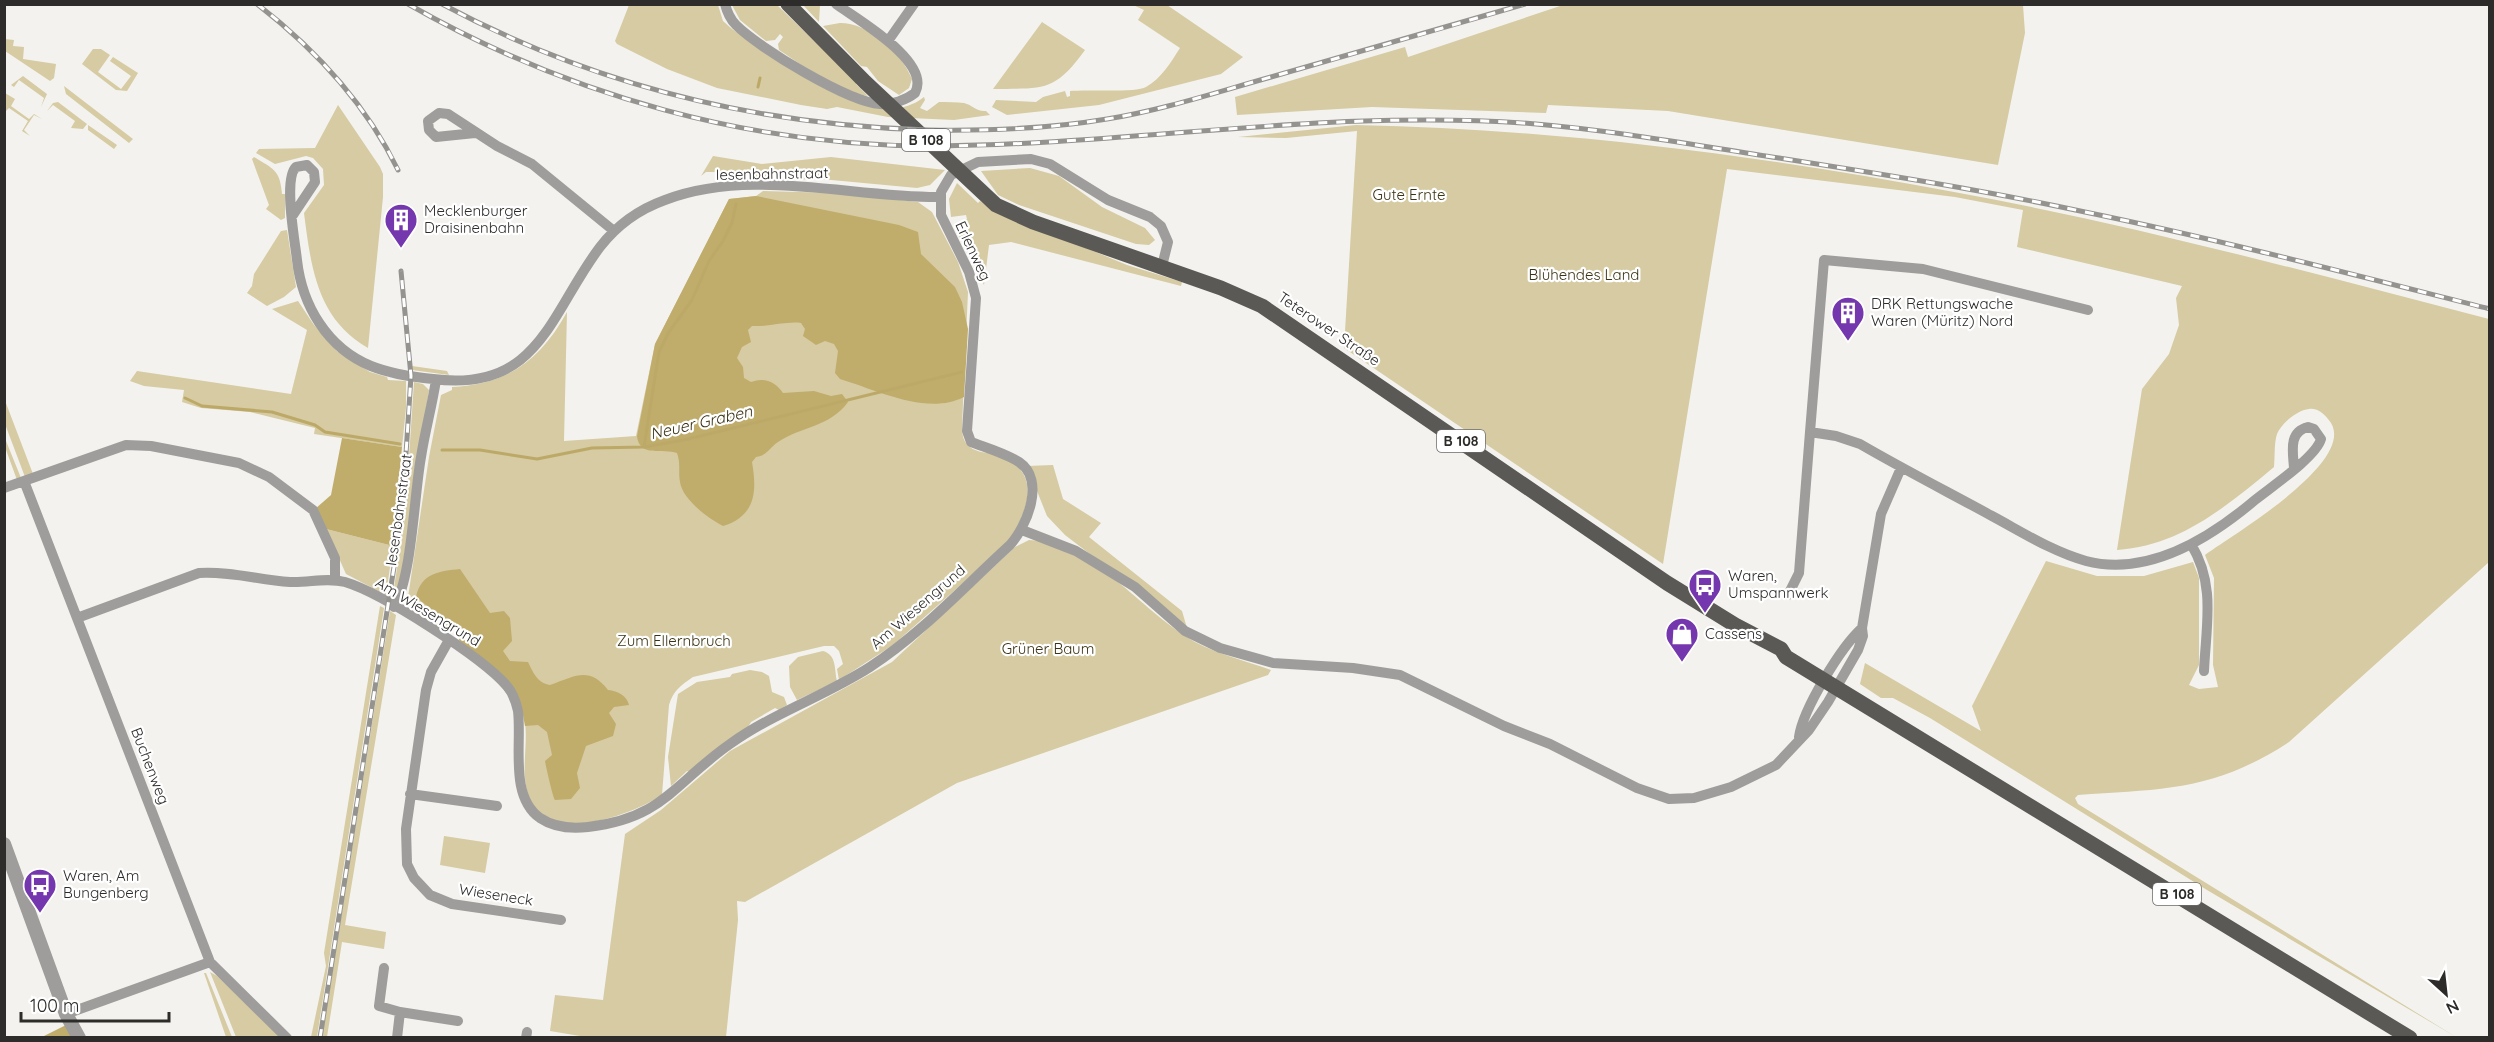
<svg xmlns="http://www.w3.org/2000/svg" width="2494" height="1042" font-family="Quicksand,sans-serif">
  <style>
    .green { fill: #d6cba2 }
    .forest { fill: #c0ad6b }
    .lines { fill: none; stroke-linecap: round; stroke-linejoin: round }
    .stream { stroke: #bca967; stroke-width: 3 }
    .minor { stroke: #9e9d9b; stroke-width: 10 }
    .tertiary { stroke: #9e9d9b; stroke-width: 14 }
    .primary { stroke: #5a5955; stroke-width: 15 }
    .rail-casing { stroke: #949390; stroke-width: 5 }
    .rail { stroke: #fff; stroke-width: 3; stroke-dasharray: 9; stroke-linecap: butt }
    .labels { text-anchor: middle; stroke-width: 4.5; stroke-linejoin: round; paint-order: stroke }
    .shield { fill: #fff; stroke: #6c6b6a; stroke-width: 1.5 }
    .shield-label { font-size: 14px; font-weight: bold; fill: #2d2c2a }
    .street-label { font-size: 15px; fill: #2d2c2a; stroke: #fff }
    .park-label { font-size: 15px; fill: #3b3314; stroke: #fff }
    .poi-label { font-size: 15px; fill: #2d2c2a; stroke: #fff; text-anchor: start }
    .water-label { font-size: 16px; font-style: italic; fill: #3a3113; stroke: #fff }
  </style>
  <rect width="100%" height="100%" fill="#f3f2ee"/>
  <!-- green -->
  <path class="green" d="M1566 4 2023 5 2025 33 1998 165 1668 111 1548 105 1546 113 1372 107 1237 115 1235 97 1405 47 1408 57Z
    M629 5H718L723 21 732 29C775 57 874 138 924 97L925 100 920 108 927 111 939 102C947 102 956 102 964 103 973 105 976 112 986 111L990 115 954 120 888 117 837 107 827 109 801 105 717 88 667 69 617 44 615 41Z
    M732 5H777L857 82 856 84 868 96C835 91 806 67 779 50L778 44 783 37 780 34 775 40 766 41 740 20Z
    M803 5H820L819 22Z
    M1133 5H1167L1243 57 1221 74 1099 105 1007 115 992 107 996 100 1036 102 1043 97 1065 91 1067 97 1070 96V91C1086 89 1136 93 1146 87 1161 79 1171 62 1180 48L1138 20 1144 10Z
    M1042 22 1085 50C1054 93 1043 88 993 89Z
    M840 23C869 23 901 52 912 79L909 88 899 95 878 81 867 67 861 66 823 26Z
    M5 39 14 40 13 46 24 47 23 59 56 64 54 78 50 81 5 51Z
    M93 49H101L110 55 98 72 121 89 131 76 110 61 113 57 138 73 127 91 116 90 82 64Z
    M23 76 47 94 41 107 44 98 19 80 14 87 11 85Z
    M64 86 133 139 129 143 66 94Z
    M5 93 15 99 11 106 29 119 34 114 42 119 34 115 24 130 30 136 22 131 28 121 9 108 5 112Z
    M58 102 87 124 83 129 71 128 75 121 53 105 47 111 53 103Z
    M338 105 380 167 383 174V197L368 348C317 319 311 267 304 213L324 185 323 169 313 158 306 156 275 164 256 153 259 149 315 148Z
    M88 125 117 145 114 149 88 130Z
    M1356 125C1557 129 1757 155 1954 192 2135 225 2312 273 2489 319V562L2289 742C2214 791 2164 789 2078 795L2075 798 2078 804 2456 1037 2207 890 1930 718 1893 698H1881L1860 684 1865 663 1981 731 1972 706 2046 561 2097 576H2144L2193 562 2199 578V665L2189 685 2199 689 2218 687 2213 665 2214 578 2205 555C2232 535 2364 458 2328 419 2323 413 2317 408 2309 409 2297 410 2281 424 2277 434 2274 443 2275 457 2274 467 2227 506 2180 546 2117 550L2142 389 2169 354 2179 325 2176 298 2182 286 2017 247 2023 210 1955 197 1727 169 1663 564 1344 348 1357 131 1286 138 1238 137Z
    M713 156 762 164 831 157 945 170 930 185 917 188 821 179 717 181 716 172H706L701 176Z
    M254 157C273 169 280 169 282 194H285V218L281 220 266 209 269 205 252 159Z
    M1030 168 1059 176 1102 207 1145 228 1155 240 1149 245 1136 244 1019 205 998 195 981 171Z
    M957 183 978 203 980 201 990 208 1127 265 1182 282 1181 286 1011 242 989 245 984 285 954 226 967 219 966 215 951 217 949 199Z
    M763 191 836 193 918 202 932 212 958 262 968 292 962 426C962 434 963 442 970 447 977 453 988 452 997 455 1044 471 1028 510 1008 543L893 645 839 680 837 669 843 664 839 651 834 646H824L693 677C681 685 673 691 669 705L662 795C633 814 550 846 530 799 518 772 531 740 523 712 519 699 471 654 459 640L462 634 449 625 446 630 407 604 429 457 441 395 452 390V387C506 385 540 361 567 312L564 441 636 436 655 344 729 199 756 196Z
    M287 230 296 287 284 297 267 306 247 293 252 286 254 274 281 231Z
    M298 301 314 325 337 351 370 372 387 377 388 380 406 381V408L402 447 314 434 315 428 250 412 201 408 182 402 184 390 144 386 130 381 137 371 291 394 307 330 272 309Z
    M412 366 447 371 449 375 412 370Z
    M414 382 423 384 429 390 400 584 397 594H393L405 517Z
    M4 398 33 474 25 477 5 424Z
    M4 436 21 478 17 480 5 447Z
    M1053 465 1063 499 1101 523 1089 537 1182 611 1187 628 1065 535 1047 516 1027 466Z
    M326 529 393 546 386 595 346 574Z
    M1029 540C1092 544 1135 603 1185 636 1209 652 1243 660 1271 670L1268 675 957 783 745 902 737 901 738 920 726 1037 592 1038 550 1031 555 995 603 1000 625 834 661 810 730 751 892 662 1015 547Z
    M380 606 384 608 317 1037H311L326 966 324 953Z
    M390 611 396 615 345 925 386 932 384 949 342 942 327 1037H322Z
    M823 651C837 655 834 669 837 681L797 700 790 687 789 666 798 657Z
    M750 670 762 672 769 676 772 692 784 697 787 705 779 710 775 708 751 722 748 727 689 772 687 771 671 786 668 757 678 694 697 682 730 677 732 674Z
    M444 836 490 843 485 873 440 865Z
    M210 972 217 976 282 1037H236Z
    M204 973H206L232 1037H226Z"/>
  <!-- forest -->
  <path class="forest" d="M756 196 899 225 918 232 921 254 955 287 962 302 968 329 964 397C927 416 877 390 840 379L835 373 838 351 834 344 825 341 816 345 803 336 805 329 801 323C787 321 769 327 752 326L748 330 751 342 742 347 737 358 743 367 744 378 751 382C764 377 775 381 783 393L814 391 831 396 842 394 848 402C830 427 802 426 778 442 769 448 768 455 756 457L752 462C757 491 756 516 723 526 709 519 682 499 680 482 678 471 681 464 677 453 663 448 639 458 637 436L655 344 729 199Z
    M342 438 402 447 393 546 326 529 315 509 331 495Z
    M460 569 490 613 504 611 510 618 512 641 503 651 510 661 528 662C533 672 537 683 550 685 576 676 589 666 608 690 618 691 627 696 629 705L614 707 609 713 616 724 613 736 586 746 577 773 580 788 571 799 555 800C553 798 546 767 545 761L552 755 547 732 538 725 525 726 522 710 459 640 462 634 416 597C421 573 440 571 460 569Z
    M66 1025 74 1038H40Z"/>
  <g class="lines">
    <!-- stream -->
    <path class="stream" d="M758 87 760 78
      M185 398 202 406 272 412 315 425 325 432 400 444
      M644 447 659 352 669 332 692 300 709 261 723 241 732 223 736 204
      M442 450H480L537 459 592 448 644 447 684 440 962 372"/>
    <!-- minor -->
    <path class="minor" d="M725 4C727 12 730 19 736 25 759 48 848 102 880 104 892 105 906 100 915 93 932 62 858 20 836 4
      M888 41 914 4
      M475 133 436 137 429 130 428 121 439 113 448 114 497 146 532 164 614 231
      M293 215 315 182 314 172 307 165 296 167C283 179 295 241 297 260 302 305 327 348 371 366 391 374 412 377 433 379 539 393 550 313 600 247 617 225 640 209 665 200 751 167 852 198 940 197
      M2088 310 1923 269 1824 260 1810 432 1836 436 1860 444C1903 469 1948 492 1992 516 2022 532 2053 552 2086 561 2148 577 2209 539 2255 500 2271 487 2316 457 2321 439L2314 429 2308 427C2288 432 2293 452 2294 468
      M24 481 210 962 287 1038
      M4 488 126 445 151 446 239 463 269 477 313 510 335 558V580
      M1022 530 1076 551 1135 587 1185 631 1220 648 1273 663 1353 668 1400 675 1504 726 1550 744 1637 788 1669 799 1694 798 1731 787 1776 765 1809 730 1828 702 1858 650 1863 636 1862 628 1881 514 1901 468
      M2191 544C2216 585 2206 625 2204 671
      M1788 595 1799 573 1810 432
      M394 607C412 578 414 495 421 457 425 431 432 406 436 380
      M77 618 199 573C230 571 259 580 290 582 309 583 326 577 345 582 382 593 482 657 507 686 513 693 516 702 518 711 522 744 509 796 540 818 555 828 571 829 588 827 664 818 674 783 730 744 773 713 825 696 870 667 921 634 965 586 1010 545 1027 526 1046 480 1019 462 1005 453 987 448 971 442L967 431 976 298 969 272 941 215V192L951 175 978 162 1031 159 1050 164 1108 200 1150 217 1161 226 1168 242 1162 266
      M449 640 431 672 426 690 406 829 407 864 414 878 430 895 452 904 561 920
      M1799 737C1803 709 1841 647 1862 628
      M410 794 497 806
      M384 968 379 1006 400 1012 397 1038
      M400 1012 458 1021
      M66 1014 210 962
      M526 1038 527 1032"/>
    <!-- tertiary -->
    <path class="tertiary" d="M4 844 66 1014 79 1038"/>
    <!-- primary -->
    <path class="primary" d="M788 4 865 82 996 205 1033 222 1221 288 1262 306 1667 583 1735 625 1781 649 1786 657 2410 1038"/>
    <!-- rail casing -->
    <g class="rail-casing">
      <path id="rail" d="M257 4C314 48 366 104 398 170
        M408 4C569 96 753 147 939 146 1138 144 1336 108 1536 124 1618 131 1699 146 1779 158 1881 174 1983 190 2085 212 2221 240 2355 275 2490 309
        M442 4C595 86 756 125 928 130 988 131 1048 129 1107 119 1163 110 1217 92 1271 77 1355 53 1440 29 1525 4
        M320 1038 402 516 411 376 401 271"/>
    </g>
    <!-- rail -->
    <use href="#rail" class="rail"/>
  </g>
  <!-- icons -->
  <defs>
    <g id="building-pin" transform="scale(1.725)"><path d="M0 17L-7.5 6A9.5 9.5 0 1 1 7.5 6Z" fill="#7437ad" stroke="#fff"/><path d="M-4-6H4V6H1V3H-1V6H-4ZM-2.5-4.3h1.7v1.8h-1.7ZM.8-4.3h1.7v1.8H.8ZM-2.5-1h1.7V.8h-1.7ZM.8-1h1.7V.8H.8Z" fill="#fff"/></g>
    <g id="bus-pin" transform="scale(1.725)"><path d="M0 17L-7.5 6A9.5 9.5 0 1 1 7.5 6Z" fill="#7437ad" stroke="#fff"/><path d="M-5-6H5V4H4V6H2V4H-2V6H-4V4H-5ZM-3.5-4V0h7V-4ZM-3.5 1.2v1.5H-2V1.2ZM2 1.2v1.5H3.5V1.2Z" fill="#fff"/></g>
    <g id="shop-pin" transform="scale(1.725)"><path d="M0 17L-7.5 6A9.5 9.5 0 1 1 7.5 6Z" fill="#7437ad" stroke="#fff"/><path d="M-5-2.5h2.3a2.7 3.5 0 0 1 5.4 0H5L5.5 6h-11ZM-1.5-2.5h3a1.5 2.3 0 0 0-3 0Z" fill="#fff"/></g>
  </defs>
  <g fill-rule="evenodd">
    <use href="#building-pin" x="401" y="220"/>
    <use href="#building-pin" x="1848" y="313"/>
    <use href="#bus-pin" x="1705" y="585"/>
    <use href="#shop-pin" x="1682" y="634"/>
    <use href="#bus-pin" x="40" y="885"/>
  </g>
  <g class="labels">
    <!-- shield labels -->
    <g class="shield">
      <rect x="902" y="129" width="48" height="22" rx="4.5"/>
      <rect x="1437" y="430" width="48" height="22" rx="4.5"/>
      <rect x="2153" y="883" width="48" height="22" rx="4.5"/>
    </g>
    <g class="shield-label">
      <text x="926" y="145">B 108</text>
      <text x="1461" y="446">B 108</text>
      <text x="2177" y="899">B 108</text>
    </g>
    <!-- street labels -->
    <g class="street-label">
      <text transform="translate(772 174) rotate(-1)" y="5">Iesenbahnstraat</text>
      <text transform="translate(973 251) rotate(65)" y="5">Erlenweg</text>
      <text transform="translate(1329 329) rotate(34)" y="5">Teterower Straße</text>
      <text transform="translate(399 510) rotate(-82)" y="5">Iesenbahnstraat</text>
      <text transform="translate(918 607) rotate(-41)" y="5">Am Wiesengrund</text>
      <text transform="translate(428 612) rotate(31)" y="5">Am Wiesengrund</text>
      <text transform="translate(150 766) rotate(69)" y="5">Buchenweg</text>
      <text transform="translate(496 895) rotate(9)" y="5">Wieseneck</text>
    </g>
    <!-- park labels -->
    <g class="park-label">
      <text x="1409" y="200">Gute Ernte</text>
      <text x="1584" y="280">Blühendes Land</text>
      <text x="674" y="646">Zum Ellernbruch</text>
      <text x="1048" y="654">Grüner Baum</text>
    </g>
    <!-- poi labels -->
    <g class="poi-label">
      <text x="424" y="216">Mecklenburger<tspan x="424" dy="17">Draisinenbahn</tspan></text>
      <text x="1871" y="309">DRK Rettungswache<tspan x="1871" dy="17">Waren (Müritz) Nord</tspan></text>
      <text x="1728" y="581">Waren,<tspan x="1728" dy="17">Umspannwerk</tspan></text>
      <text x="1705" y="639">Cassens</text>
      <text x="63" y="881">Waren, Am<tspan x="63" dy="17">Bungenberg</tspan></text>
    </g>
    <!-- water labels -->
    <g class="water-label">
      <text transform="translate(701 422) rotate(-13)" y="6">Neuer Graben</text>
    </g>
  </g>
  <!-- border -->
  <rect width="2494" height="1042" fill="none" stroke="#2d2c2a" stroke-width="12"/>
  <!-- north arrow -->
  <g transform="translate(2446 994) rotate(153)" stroke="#ffffff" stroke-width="4.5" paint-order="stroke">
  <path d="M0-4.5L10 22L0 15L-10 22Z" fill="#2d2c2a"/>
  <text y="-9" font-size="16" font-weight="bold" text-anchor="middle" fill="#2d2c2a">N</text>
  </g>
  <!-- scale -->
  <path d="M21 1012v9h148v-9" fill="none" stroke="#2d2c2a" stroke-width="3"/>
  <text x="30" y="1012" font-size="18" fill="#2d2c2a" stroke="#ffffff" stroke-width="4.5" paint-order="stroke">100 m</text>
</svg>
